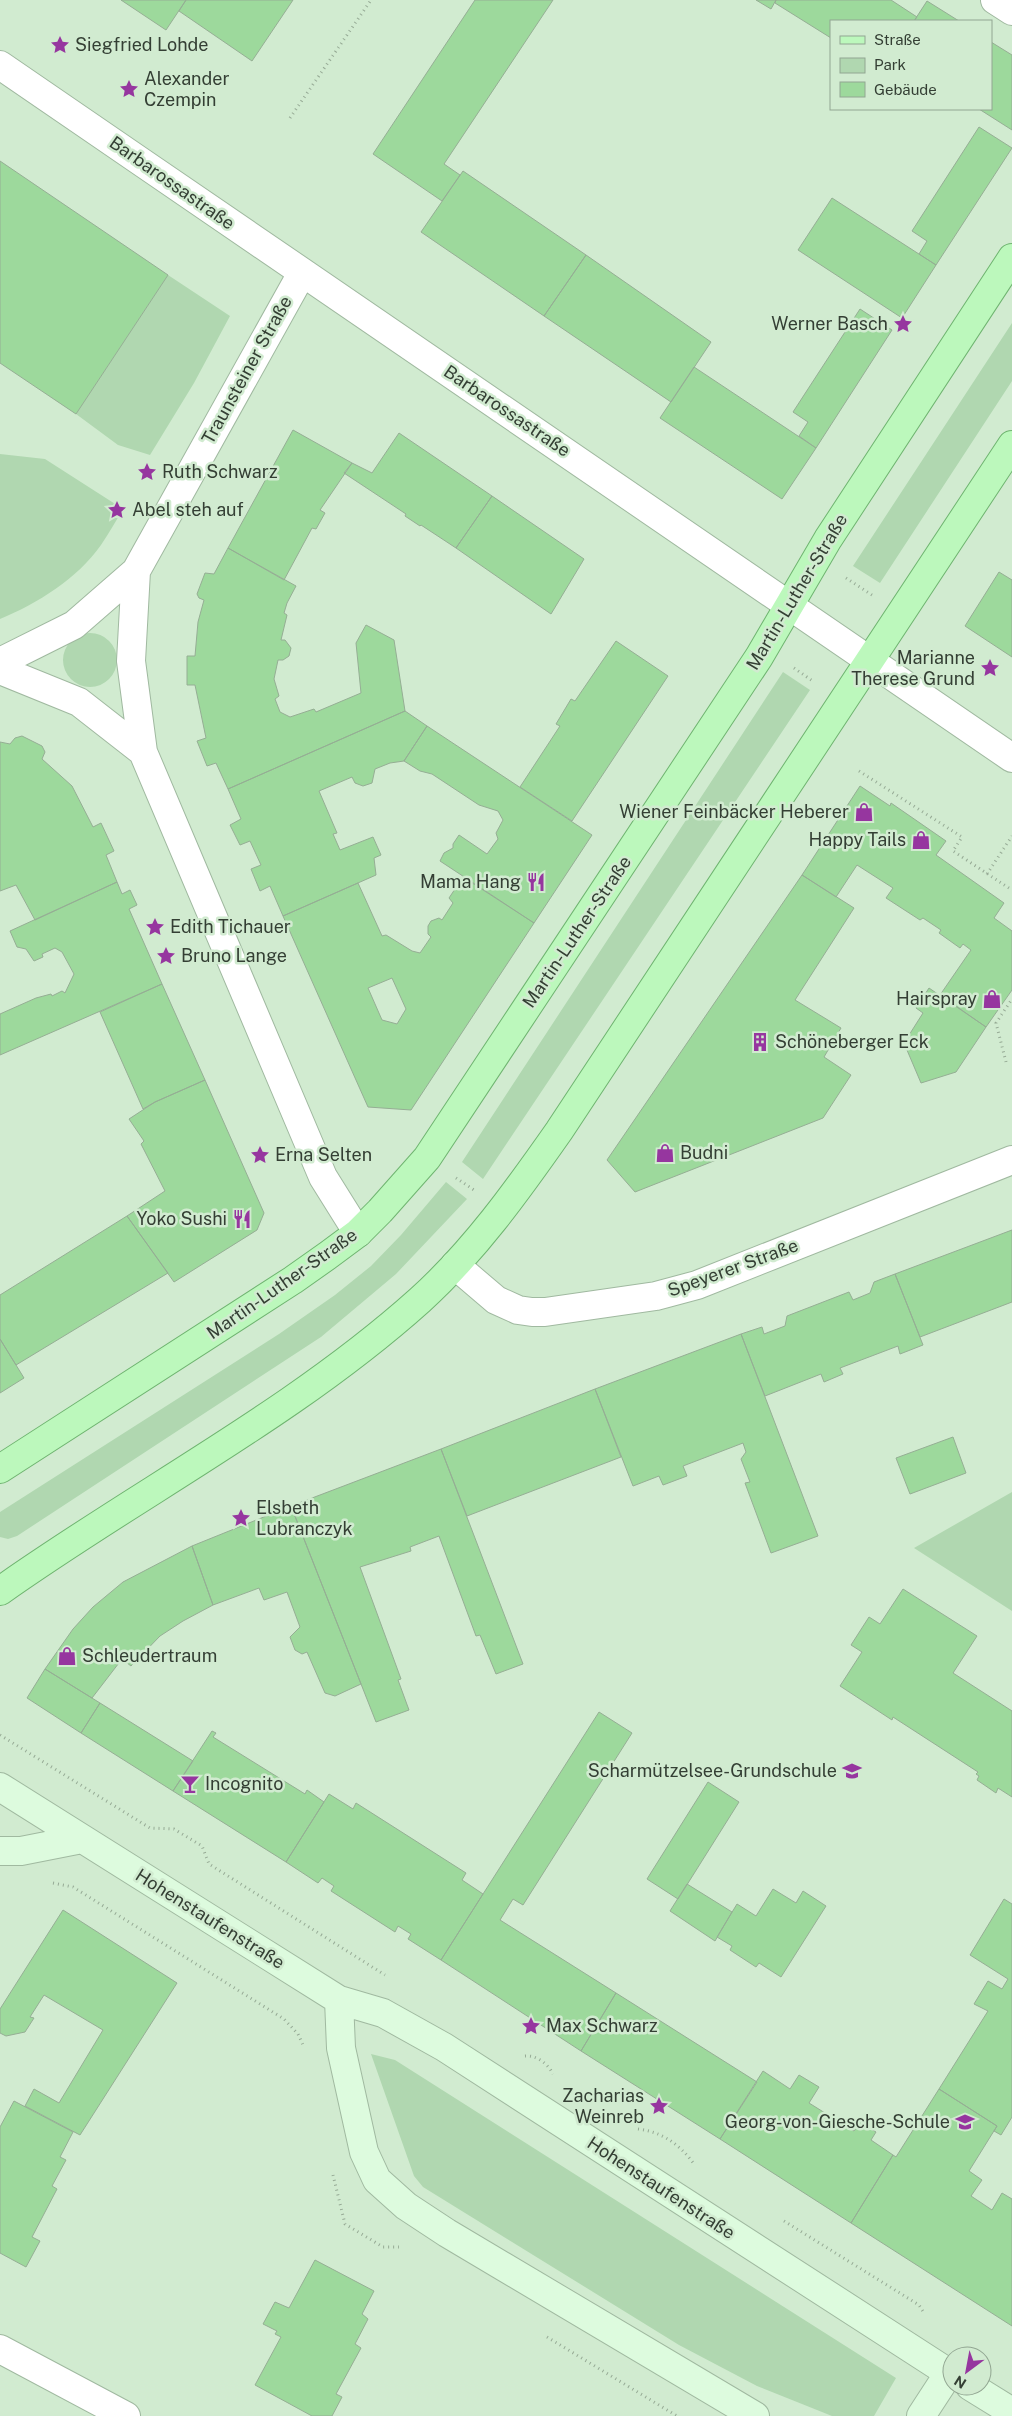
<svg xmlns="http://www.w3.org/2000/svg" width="1012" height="2416" font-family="'Public Sans',sans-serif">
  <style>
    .green { fill: #b0d7b0 }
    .building { fill: #9dd99c; stroke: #95ae94; fill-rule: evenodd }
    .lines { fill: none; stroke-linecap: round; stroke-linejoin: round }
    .minor-casing { stroke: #a0b9a0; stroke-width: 30 }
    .secondary-casing { stroke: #a0b9a0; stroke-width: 30 }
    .primary-casing { stroke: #6fb470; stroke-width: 30 }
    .path { stroke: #96aa95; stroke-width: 3; stroke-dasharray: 1 4; stroke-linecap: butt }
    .minor { stroke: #fff; stroke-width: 28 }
    .secondary { stroke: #ddfbde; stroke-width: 28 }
    .primary { stroke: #bcf8bc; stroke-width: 28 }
    .labels { text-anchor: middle; stroke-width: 5; stroke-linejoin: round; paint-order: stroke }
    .poi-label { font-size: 18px; fill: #343f34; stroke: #d1ebd0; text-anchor: start }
    .street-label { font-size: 18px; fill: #343f34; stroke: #d1ebd0 }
  </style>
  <rect width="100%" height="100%" fill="#d1ebd0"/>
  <!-- green -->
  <path class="green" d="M168 275 230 316 194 383 150 455 118 445 76 414Z
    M1012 323V381L880 583 853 566Z
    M0 454 45 459 123 509C116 521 109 533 101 545 78 578 37 604 0 619Z
    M63 660a27 27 0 1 1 54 0a27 27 0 1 1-54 0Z
    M783 672 810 690 483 1179 462 1162Z
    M446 1182 467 1199 396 1274 321 1337 17 1536 8 1539 0 1537V1512L279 1334 335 1295 371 1266 401 1235Z
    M1012 1492V1611L914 1548Z
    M371 2054 395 2060 896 2378 874 2416H832L757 2386 679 2345 423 2187 414 2176Z"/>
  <!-- building -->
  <path class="building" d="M121 0H186L166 30Z
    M186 0H293L252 61 179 11Z
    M475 0H553L444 164 460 175 442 201 373 154Z
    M756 0H776L771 9Z
    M776 0H891L917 17 914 21H831V38L775 3Z
    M927 1 959 21H914Z
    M991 42 1012 55V130L979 109H991Z
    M979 127 1012 148 936 265 919 254 927 241 912 231Z
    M0 161 168 275 76 414 0 363Z
    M463 171 586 255 544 316 421 232Z
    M832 198 936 265 902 318 798 250Z
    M586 255 711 342 671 402 544 316Z
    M860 309 892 330 816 448 799 436 808 422 793 412Z
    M694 367 816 448 782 499 660 418Z
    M293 430 352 463 320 510 325 513 316 529 312 528 284 580 228 548Z
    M399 433 492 496 456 548 421 525 420 526 405 516 406 514 344 473 352 463 372 473Z
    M492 496 584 559 551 614 456 548Z
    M228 548 296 586 287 603 284 613 287 615 281 640H285L291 648 289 656 283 660H278L274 679 279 696 275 699 280 712 290 717 314 709 316 712 361 693 356 643 366 625 394 640 405 711 228 789 216 763 207 766 197 741 206 738 195 685H187V656H195L198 622 204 600 199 598 197 594 205 573 214 574Z
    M999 572 1012 580V657L965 626Z
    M616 641 668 676 572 821 520 787 560 726 556 724 571 699 575 701Z
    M405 711 427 726 404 761 390 763 375 769 372 783 363 786 355 783 352 777 319 791 337 833 333 834 340 850 373 837 381 855 374 858 376 875 283 916 270 886 260 891 251 869 261 865 250 841 240 845 230 825 241 819 228 789Z
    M427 726 592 835 534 923 440 861 444 853 453 848V844L459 835 487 854 498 839 496 833 503 820 498 811 479 805 432 774 420 771 404 761Z
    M22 736 42 746 45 752 42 759 72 786 93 827 101 823 114 851 106 855 117 882 35 920 16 885 0 891V742L10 744 15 738Z
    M860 786 890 806 891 803 946 841 936 855 1004 903 994 918 1012 931V990L986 1027 940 995 971 950 963 944 960 948 939 933 941 930 923 918 920 920 886 898 893 888 857 865 836 897 802 875Z
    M802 875 854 908 795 1000 841 1028 824 1057 851 1075 823 1118 635 1192 607 1160Z
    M463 877 534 923 411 1110 368 1107 283 916 358 883 382 936 386 935 412 951 420 953 431 937 428 934V926L431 921 439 918 442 920 453 903 449 898ZM392 978 406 1009 397 1024 382 1020 368 988Z
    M117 882 122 894 130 890 137 905 129 909 162 984 0 1055V1014L36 998 51 994 52 996 62 991 65 993 74 974 62 952 55 948 42 954 43 957 34 961 26 949 17 947 10 931Z
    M162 984 205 1080 155 1102 143 1109 100 1012Z
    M929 988 986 1027 956 1072 921 1083 904 1043 923 1013 916 1008Z
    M205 1080 264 1213 257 1230 174 1282 127 1216 165 1191 141 1144 144 1141 129 1119 155 1102Z
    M127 1216 168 1273 16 1365 0 1339V1295Z
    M1012 1230V1302L920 1337 895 1274Z
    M895 1274 923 1345 900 1354 898 1346 840 1368 843 1374 824 1382 821 1374 765 1396 741 1334 762 1327 764 1334 785 1326 787 1316 849 1292 853 1300 870 1293 874 1282Z
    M741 1334 818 1536 771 1553 745 1483 750 1482 741 1459 746 1452 743 1443 683 1466 687 1476 663 1485 659 1476 633 1486 595 1389Z
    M0 1339 24 1378 0 1393Z
    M595 1389 621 1457 467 1516 441 1449Z
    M953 1437 966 1473 910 1494 896 1458Z
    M441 1449 523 1664 496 1674 480 1635 476 1636 439 1536 410 1547 411 1551 360 1567 401 1679 398 1680 409 1710 376 1722 291 1506Z
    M291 1506 361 1684 335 1696 325 1693 307 1652 302 1654 295 1650 290 1637 300 1627 287 1592 264 1600 259 1588 213 1605 192 1546Z
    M192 1546 213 1605 183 1621 160 1636 131 1666 122 1659 92 1698 45 1669 73 1629 93 1607 123 1582Z
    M903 1589 977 1636 953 1673 1012 1711V1797L998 1788 996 1793 977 1780 979 1776 976 1774 978 1772 893 1717 892 1720 840 1686 862 1652 851 1645 869 1617 880 1624Z
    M45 1669 100 1703 81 1733 27 1698Z
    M100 1703 193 1761 173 1791 81 1733Z
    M599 1712 632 1733 523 1905 513 1899 500 1920 616 1993 581 2051 441 1960Z
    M212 1731 216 1733 213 1737 305 1794 307 1790 324 1802 286 1862 173 1791Z
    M708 1782 739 1802 678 1899 647 1879Z
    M329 1794 353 1809 356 1803 466 1873 462 1880 483 1894 441 1960 408 1939 411 1934 398 1926 395 1932 331 1891 334 1886 322 1878 318 1883 286 1862Z
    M687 1884 732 1912 715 1941 670 1911Z
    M773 1889 796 1903 803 1891 826 1906 781 1977 759 1963 756 1967 730 1950 732 1946 717 1937 737 1904 756 1916Z
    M1004 1899 1012 1904V2117L1001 2135 994 2131 997 2126 939 2089 988 2011 974 2004 988 1981 1002 1989 1008 1979 970 1955Z
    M63 1910 177 1983 80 2135 25 2106 34 2089 59 2103 103 2030 44 1995 30 2017 34 2018 25 2032 6 2036 0 2033V2009Z
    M616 1993 757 2082 720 2139 581 2051Z
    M763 2071 790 2089 799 2075 819 2087 809 2103 854 2131 860 2122 876 2132 871 2140 893 2155 851 2223 720 2139Z
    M939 2089 997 2126 969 2171 982 2180 971 2196 992 2210 1002 2193 1012 2199V2326L851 2223 893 2155 896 2157Z
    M14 2101 73 2132 60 2157 66 2160 52 2186 57 2189 32 2237 40 2241 26 2267 0 2253V2127Z
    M315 2260 374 2291 362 2314 368 2319 355 2344 361 2348 336 2394 342 2397 332 2416H312L255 2385 281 2337 275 2334 277 2331 263 2324 275 2302 289 2308Z"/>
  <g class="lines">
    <!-- minor casing -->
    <g class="minor-casing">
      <path id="minor" d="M995 0 1012 11
        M0 65C337 297 677 525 1012 758
        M302 273 136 571 131 661 143 752 323 1177 358 1233
        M0 662 74 625 136 571
        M0 670 79 702 143 752
        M455 1265 496 1300 518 1310 532 1312H545L656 1296 697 1285 1012 1160
        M0 2349 126 2416"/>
    </g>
    <!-- secondary casing -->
    <g class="secondary-casing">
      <path id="secondary" d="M0 1787 339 2000 383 2013 444 2047 952 2375
        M0 1851H21L82 1839
        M339 2000 341 2048 364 2152 377 2180 406 2206 447 2233 755 2416
        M970 2386 1012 2412
        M921 2416 949 2373"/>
    </g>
    <!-- primary casing -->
    <g class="primary-casing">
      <path id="primary" d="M0 1469 293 1280 327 1256 358 1233 380 1211 427 1158 759 657 828 539 1012 258
        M0 1591C138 1493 293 1414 420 1300 474 1251 517 1191 559 1131L1012 445"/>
    </g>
    <!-- path -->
    <path class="path" d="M290 118 371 0
      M846 578 872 595
      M794 668 814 682
      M859 771 962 837 953 851 1012 890
      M987 874 1012 836
      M1006 1062 996 1023 1012 999
      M456 1178 474 1190
      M0 1735 150 1828 174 1829 202 1846 209 1864 385 1975
      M53 1883 73 1887 284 2019 298 2034 304 2047
      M525 2056C537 2055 548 2064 553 2074
      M638 2129C663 2132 680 2145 694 2164
      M333 2175 345 2224 383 2247H399
      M784 2221 919 2305 924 2313
      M547 2337 677 2416"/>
    <!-- minor -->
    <use href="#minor" class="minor"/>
    <!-- secondary -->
    <use href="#secondary" class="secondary"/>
    <!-- primary -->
    <use href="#primary" class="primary"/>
  </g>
  <!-- icons -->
  <defs>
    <g id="sight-bare" transform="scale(1.5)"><path d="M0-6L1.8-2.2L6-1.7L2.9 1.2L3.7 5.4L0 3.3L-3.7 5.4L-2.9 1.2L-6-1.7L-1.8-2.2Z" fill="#96369f" stroke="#d1ebd0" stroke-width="2.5" paint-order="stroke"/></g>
    <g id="shop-bare" transform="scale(1.5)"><path d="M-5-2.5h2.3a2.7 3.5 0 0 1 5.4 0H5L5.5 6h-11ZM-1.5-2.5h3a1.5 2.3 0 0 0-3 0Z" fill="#96369f" stroke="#d1ebd0" stroke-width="2.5" paint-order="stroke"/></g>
    <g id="restaurant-bare" transform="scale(1.5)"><path d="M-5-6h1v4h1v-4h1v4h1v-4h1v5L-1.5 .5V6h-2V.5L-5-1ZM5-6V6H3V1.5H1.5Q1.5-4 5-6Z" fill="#96369f" stroke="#d1ebd0" stroke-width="2.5" paint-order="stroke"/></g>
    <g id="building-bare" transform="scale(1.5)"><path d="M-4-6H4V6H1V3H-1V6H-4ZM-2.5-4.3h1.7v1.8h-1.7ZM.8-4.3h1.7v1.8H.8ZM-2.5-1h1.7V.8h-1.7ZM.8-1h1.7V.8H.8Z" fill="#96369f" stroke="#d1ebd0" stroke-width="2.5" paint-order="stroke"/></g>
    <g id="school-bare" transform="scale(1.5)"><path d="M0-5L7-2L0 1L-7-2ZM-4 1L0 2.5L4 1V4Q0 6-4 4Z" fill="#96369f" stroke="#d1ebd0" stroke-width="2.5" paint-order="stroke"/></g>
    <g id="bar-bare" transform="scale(1.5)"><path d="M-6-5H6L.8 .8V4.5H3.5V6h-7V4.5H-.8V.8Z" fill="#96369f" stroke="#d1ebd0" stroke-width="2.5" paint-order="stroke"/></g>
  </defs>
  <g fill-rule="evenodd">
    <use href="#sight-bare" x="60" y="45"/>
    <use href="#sight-bare" x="129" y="89"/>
    <use href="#sight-bare" x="903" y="324"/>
    <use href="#sight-bare" x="147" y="472"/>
    <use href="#sight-bare" x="117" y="510"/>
    <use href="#sight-bare" x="990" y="668"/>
    <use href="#shop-bare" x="864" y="812"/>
    <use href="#shop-bare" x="921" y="840"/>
    <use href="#restaurant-bare" x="536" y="882"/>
    <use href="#sight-bare" x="155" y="927"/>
    <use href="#sight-bare" x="166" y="956"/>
    <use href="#shop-bare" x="992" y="999"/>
    <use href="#building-bare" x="760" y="1042"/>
    <use href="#shop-bare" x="665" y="1153"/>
    <use href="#sight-bare" x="260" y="1155"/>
    <use href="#restaurant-bare" x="242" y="1219"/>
    <use href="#sight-bare" x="241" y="1518"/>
    <use href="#shop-bare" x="67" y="1656"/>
    <use href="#school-bare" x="852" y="1771"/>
    <use href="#bar-bare" x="190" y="1784"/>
    <use href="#sight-bare" x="531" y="2026"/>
    <use href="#sight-bare" x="659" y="2106"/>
    <use href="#school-bare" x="965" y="2122"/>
  </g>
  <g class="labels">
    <!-- poi labels -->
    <g class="poi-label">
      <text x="75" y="51">Siegfried Lohde</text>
      <text x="144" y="85">Alexander<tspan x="144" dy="21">Czempin</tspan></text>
      <text x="888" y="330" text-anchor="end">Werner Basch</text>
      <text x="162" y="478">Ruth Schwarz</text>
      <text x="132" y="516">Abel steh auf</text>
      <text x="975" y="664" text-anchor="end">Marianne<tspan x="975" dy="21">Therese Grund</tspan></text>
      <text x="849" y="818" text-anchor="end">Wiener Feinbäcker Heberer</text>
      <text x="906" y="846" text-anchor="end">Happy Tails</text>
      <text x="521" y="888" text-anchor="end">Mama Hang</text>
      <text x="170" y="933">Edith Tichauer</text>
      <text x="181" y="962">Bruno Lange</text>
      <text x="977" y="1005" text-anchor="end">Hairspray</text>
      <text x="775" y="1048">Schöneberger Eck</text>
      <text x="680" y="1159">Budni</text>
      <text x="275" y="1161">Erna Selten</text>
      <text x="227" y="1225" text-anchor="end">Yoko Sushi</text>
      <text x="256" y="1514">Elsbeth<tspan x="256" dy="21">Lubranczyk</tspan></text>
      <text x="82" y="1662">Schleudertraum</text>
      <text x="837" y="1777" text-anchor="end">Scharmützelsee-Grundschule</text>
      <text x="205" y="1790">Incognito</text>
      <text x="546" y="2032">Max Schwarz</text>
      <text x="644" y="2102" text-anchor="end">Zacharias<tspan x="644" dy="21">Weinreb</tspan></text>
      <text x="950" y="2128" text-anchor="end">Georg-von-Giesche-Schule</text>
    </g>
    <!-- street labels -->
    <g class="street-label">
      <text transform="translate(172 183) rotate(35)" y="6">Barbarossastraße</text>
      <text transform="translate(247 370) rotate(-61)" y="6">Traunsteiner Straße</text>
      <text transform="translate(507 411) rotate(34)" y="6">Barbarossastraße</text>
      <text transform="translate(797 592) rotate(-59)" y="6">Martin-Luther-Straße</text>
      <text transform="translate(577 932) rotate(-56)" y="6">Martin-Luther-Straße</text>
      <text transform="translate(733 1268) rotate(-20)" y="6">Speyerer Straße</text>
      <text transform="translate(282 1284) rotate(-35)" y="6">Martin-Luther-Straße</text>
      <text transform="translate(210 1919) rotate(32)" y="6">Hohenstaufenstraße</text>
      <text transform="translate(661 2188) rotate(33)" y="6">Hohenstaufenstraße</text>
    </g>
  </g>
  <!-- legend -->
  <rect x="830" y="20" width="162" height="90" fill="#d1ebd0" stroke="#92a692"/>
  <rect x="840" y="36" width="25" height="8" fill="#bcf8bc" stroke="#92a692"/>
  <text x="874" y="45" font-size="15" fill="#343f34">Straße</text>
  <rect x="840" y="58" width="25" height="15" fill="#b0d7b0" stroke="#92a692"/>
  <text x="874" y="70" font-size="15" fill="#343f34">Park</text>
  <rect x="840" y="82" width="25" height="15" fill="#9dd99c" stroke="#92a692"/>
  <text x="874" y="95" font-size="15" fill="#343f34">Gebäude</text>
  <!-- north arrow -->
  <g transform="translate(967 2371) rotate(212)"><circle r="24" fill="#d1ebd0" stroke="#92a692"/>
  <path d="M0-4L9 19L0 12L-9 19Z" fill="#96369f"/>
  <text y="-8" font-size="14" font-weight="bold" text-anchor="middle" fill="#343f34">N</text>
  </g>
</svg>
